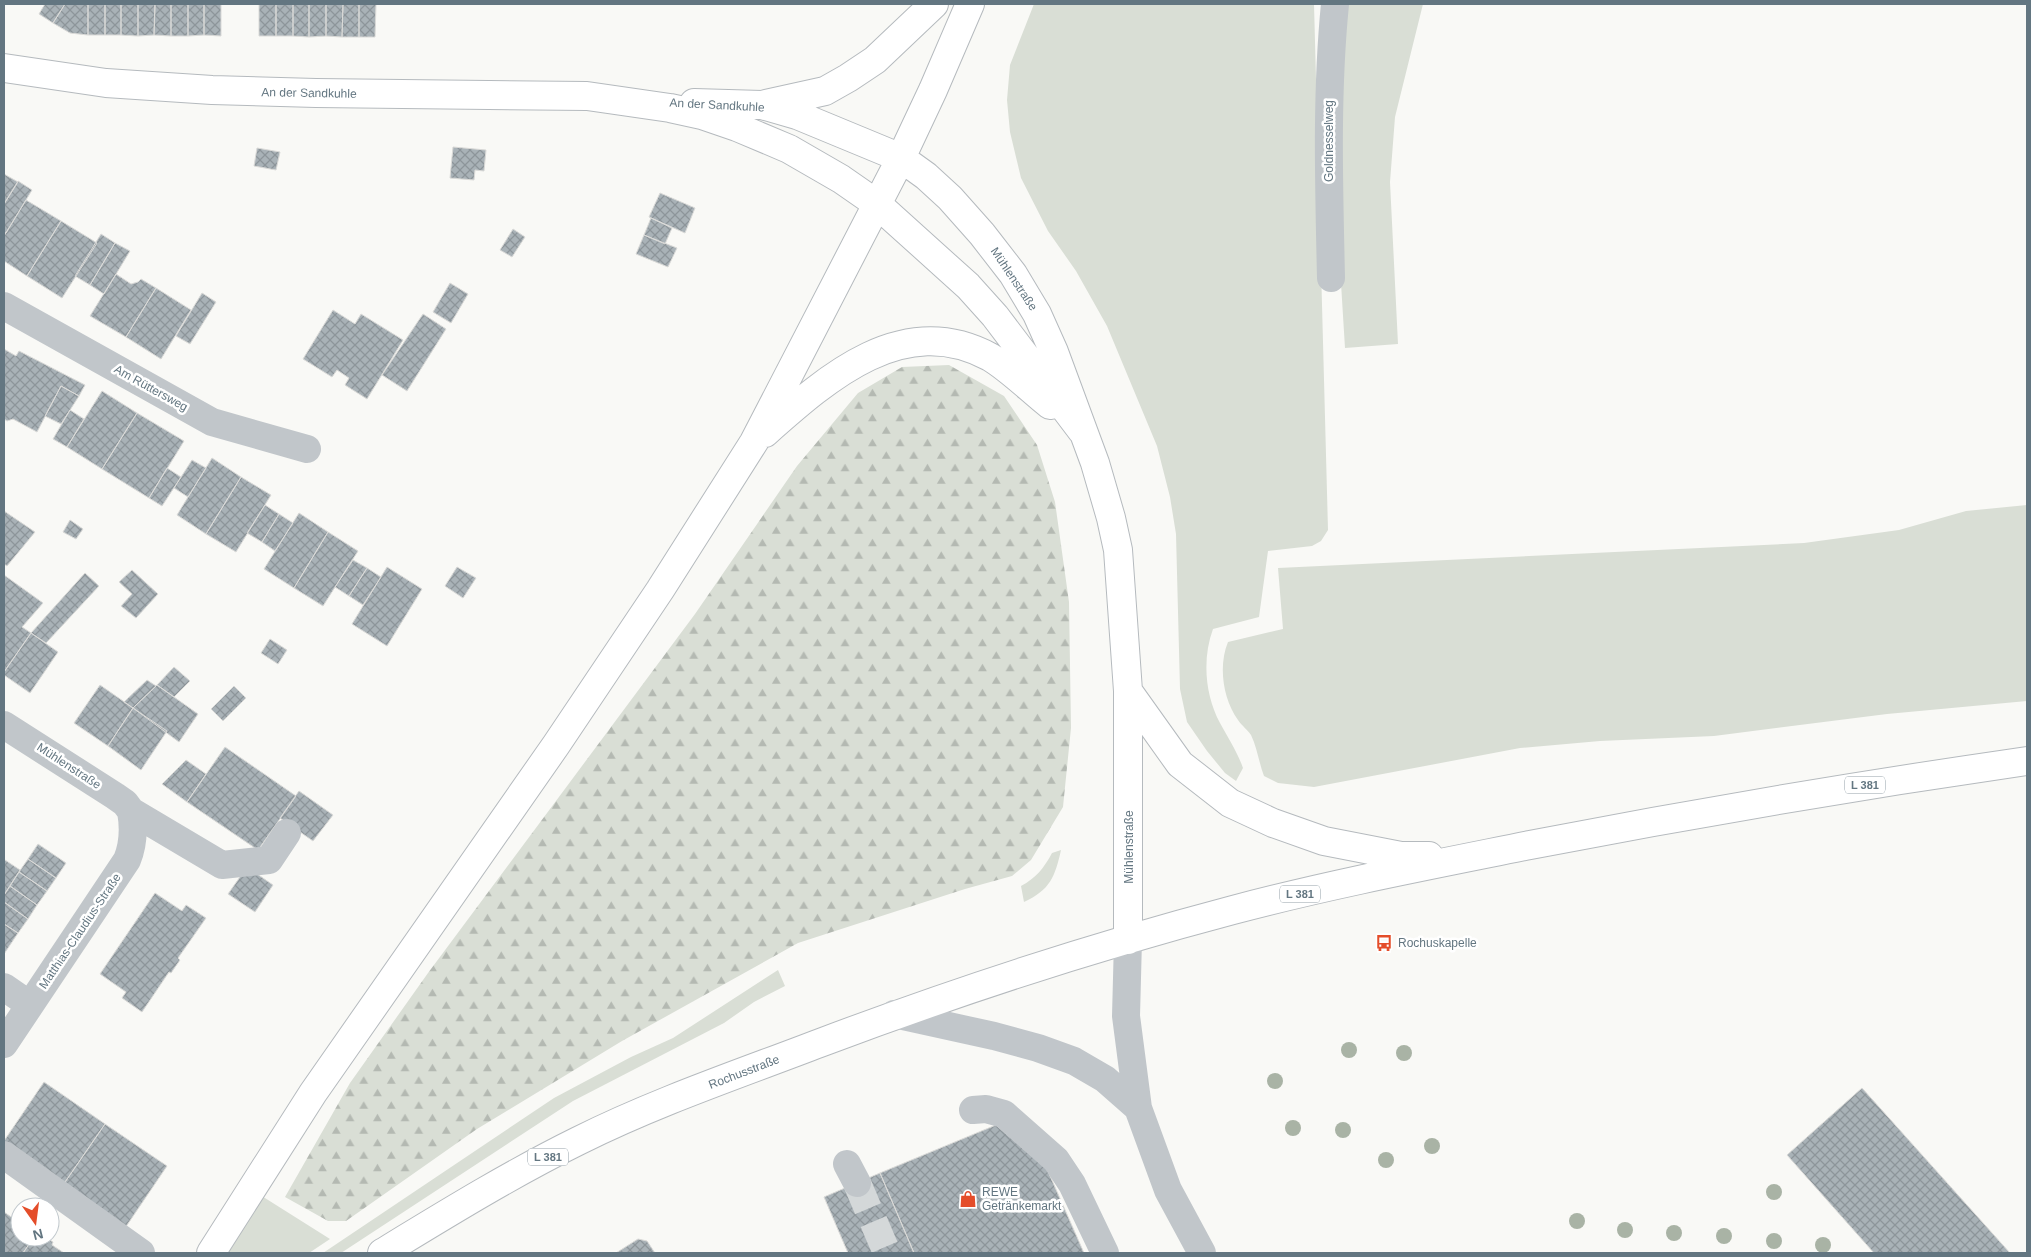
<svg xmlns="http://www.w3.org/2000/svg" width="2031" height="1257" font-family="Arial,sans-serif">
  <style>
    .green { fill: #d9ded5 }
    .forest { fill: url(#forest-firs) }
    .building { fill: url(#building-cross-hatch); stroke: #dadad8 }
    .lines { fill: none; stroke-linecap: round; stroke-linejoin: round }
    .minor-tunnel { stroke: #d4d8d9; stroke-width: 28; stroke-dasharray: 28 14; stroke-linecap: butt }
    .major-casing { stroke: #b5babe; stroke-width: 30 }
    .minor { stroke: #c1c6ca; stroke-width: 28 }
    .major { stroke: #fff; stroke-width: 28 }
    .tree { fill: #a9b3a5 }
    .labels { text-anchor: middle; stroke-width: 5; stroke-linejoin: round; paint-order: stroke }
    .shield { fill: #fff; stroke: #929fa7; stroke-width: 1 }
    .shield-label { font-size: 11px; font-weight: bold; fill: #637681 }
    .street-label { font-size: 12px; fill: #637681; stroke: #fff }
    .poi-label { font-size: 12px; fill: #637681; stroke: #fff; text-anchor: start }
  </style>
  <defs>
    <pattern id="forest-firs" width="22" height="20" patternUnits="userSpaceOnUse" patternTransform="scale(1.25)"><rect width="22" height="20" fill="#d9ded5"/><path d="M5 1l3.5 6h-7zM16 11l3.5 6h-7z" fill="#b4b9b2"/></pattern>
    <pattern id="building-cross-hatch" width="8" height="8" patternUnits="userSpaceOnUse" patternTransform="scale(1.25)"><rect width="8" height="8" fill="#a9b2b7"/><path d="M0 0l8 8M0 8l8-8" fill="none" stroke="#8d959a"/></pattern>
  </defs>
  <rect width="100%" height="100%" fill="#f9f9f6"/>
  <!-- green -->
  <path class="green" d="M1034 4H1314L1328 530 1321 541 1312 546 1268 551 1259 617 1213 629C1202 659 1205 695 1220 723 1228 738 1237 751 1243 768L1236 781 1225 773 1207 751 1187 722 1180 689 1176 534 1170 497 1157 446 1107 326 1076 271 1048 231 1021 178 1010 132 1007 100 1010 65Z
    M1343 4H1423L1395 117 1390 182 1398 344 1345 348 1335 186Z
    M2027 505V701L1887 714 1714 736 1600 741 1520 748 1314 787 1278 783 1264 776C1259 763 1257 747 1251 735 1248 730 1242 726 1238 720 1223 699 1218 666 1228 642L1283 629 1278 568 1804 543 1899 530 1966 511Z
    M1061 850C1055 877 1050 890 1024 902L1021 886C1036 878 1044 868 1052 853Z
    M778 970 785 986 754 1002 724 1023 573 1101 341 1253H323L554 1098 631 1057 673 1038Z
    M257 1193 330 1239 309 1253H221Z"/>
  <!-- forest -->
  <path class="forest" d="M949 365 1004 396 1037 445 1055 502 1069 602 1071 728 1063 807 1031 860 1012 876 965 889 798 943 622 1041 477 1129 346 1221H328L285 1197 350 1083 428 973 695 614 797 466 858 393 902 367Z"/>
  <!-- building -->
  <path class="building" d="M45 4H65L53 23 39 14Z
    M65 4H88V35L70 33 53 23Z
    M88 4H105V35H88Z
    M105 4H121V35H105Z
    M121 4H138V36L121 35Z
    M138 4H155L154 35 138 36Z
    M155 4H171V36L154 35Z
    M171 4H188V36H171Z
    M188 4H204V35L188 36Z
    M204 4H221V36L204 35Z
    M259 4H276V36H259Z
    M276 4H293V36H276Z
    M293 4H309V37L293 36Z
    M309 4H326V36L309 37Z
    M326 4H343L342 37 326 36Z
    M343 4H359V37H342Z
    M359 4H376L375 37H359Z
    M453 147 486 150 484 171 475 170 474 180 450 178Z
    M257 148 280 152 276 170 254 166Z
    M4 174 18 182 4 204Z
    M18 181 32 190 6 233 4 232V204Z
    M660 193 695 208 685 233 649 217Z
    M26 200 61 221 27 276 4 261V236Z
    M651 218 672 228 665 244 644 235Z
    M61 221 97 243 62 298 27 276Z
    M513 229 525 237 512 257 500 250Z
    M101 234 115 243 90 285 75 276Z
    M644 235 677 248 668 267 636 254Z
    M115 243 130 251 104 294 90 285Z
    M116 274 131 284 138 282 141 279 156 288 126 337 90 316Z
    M450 283 468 294 451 323 433 312Z
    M156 288 191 310 161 359 126 337Z
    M202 293 216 302 190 344 176 336Z
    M333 310 355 324 361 314 403 340 367 399 345 385 349 378 337 370 332 377 303 359Z
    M423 314 446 329 407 391 382 375Z
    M4 349 16 356 19 351 85 385 79 396 61 386 37 432 13 419 7 421 4 419Z
    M61 386 79 396 61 424 45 416Z
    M102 391 137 413 102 469 67 447Z
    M70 410 84 419 67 447 53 439Z
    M137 413 184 441 149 498 102 469Z
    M212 458 241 477 206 534 177 515Z
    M192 460 206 468 188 497 174 488Z
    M167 468 181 477 162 506 149 498Z
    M241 477 271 495 236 552 206 534Z
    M265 505 279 514 262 542 247 533Z
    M4 511 35 532 7 566 4 564Z
    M299 513 328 532 294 588 264 569Z
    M279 514 293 523 275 551 262 542Z
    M70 520 83 529 76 539 63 532Z
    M328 532 358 551 323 606 294 588Z
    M353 560 367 568 349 596 335 587Z
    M387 567 422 589 387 646 352 624Z
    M457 567 476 578 463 598 445 586Z
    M367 568 381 577 363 605 349 596Z
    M132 570 158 594 136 618 121 606 132 594 119 582Z
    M85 573 99 586 46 643 31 633Z
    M4 575 43 603 22 627 31 633 4 672Z
    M31 633 58 652 30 693 4 675V672Z
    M270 639 287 650 278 664 261 653Z
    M174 667 190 681 174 697 157 685Z
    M147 680 156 686 133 708 124 702Z
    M100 685 133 708 108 746 74 723Z
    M157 685 198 714 179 742 133 708Z
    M234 686 246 698 223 721 211 709Z
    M133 708 167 731 141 770 108 746Z
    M225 747 296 796 258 850 187 802Z
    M186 760 206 774 187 802 162 784Z
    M299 791 333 815 313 841 280 818Z
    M38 844 66 863 56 878 28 859Z
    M28 859 56 878 47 891 19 872Z
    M5 860 20 870 4 895V862Z
    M247 867 273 885 255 912 228 894Z
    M19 872 47 891 37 905 10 886Z
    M10 886 37 905 28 919 4 902V895Z
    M155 893 182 911 186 905 206 918 178 958 180 960 171 973 169 972 142 1012 122 998 126 992 100 974Z
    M4 902 28 919 18 933 4 924Z
    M4 924 18 933 4 954Z
    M44 1082 105 1124 63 1185 4 1145V1141Z
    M1862 1088 2010 1253H1874L1787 1155Z
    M105 1124 167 1166 125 1228 63 1185Z
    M996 1125 1047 1169 1084 1253H914L880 1173Z
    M880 1173 914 1253H848L824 1197Z
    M4 1212 20 1223V1237H34L23 1253H4Z
    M34 1237H45L53 1242 52 1245 64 1253H23Z
    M638 1239 647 1241 655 1253H616Z"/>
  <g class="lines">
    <!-- minor-tunnel -->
    <path class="minor-tunnel" d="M857 1183 887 1253"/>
    <!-- major casing -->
    <g class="major-casing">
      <path id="major" d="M4 68 106 83 212 90 316 93 587 96 670 108 702 115 737 127 789 149 841 179 877 204 968 286 995 316 1082 431
        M694 103 762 105 797 115 901 158 926 176 950 198 982 234 1013 274 1037 314 1054 352 1095 463 1111 518 1118 550 1128 691V940
        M766 104 825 91 848 78 875 60 934 4
        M765 433C827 378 903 310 990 357 1010 369 1031 390 1050 405
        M1128 691 1180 764 1230 803 1273 823 1324 841 1401 856H1429
        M211 1253 313 1093 556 745 660 590 754 442 901 158 933 90 970 4
        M382 1253C446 1214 511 1174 578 1141 656 1102 739 1074 820 1043 955 992 1093 947 1233 910 1331 884 1431 865 1530 845 1695 813 1861 785 2027 761"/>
    </g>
    <!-- minor -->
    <path class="minor" d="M1331 278C1329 186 1326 95 1335 4
      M4 306 212 422 307 449
      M4 725 115 796 125 803 131 811 222 865 269 860 287 833
      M1128 940 1126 1016 1138 1108 1168 1190 1202 1253
      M4 987 30 1005
      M894 1014 994 1036 1038 1048 1074 1061 1105 1079 1138 1108
      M4 1044 127 860C134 843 134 828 131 811
      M973 1110 986 1109 1004 1114 1056 1160 1072 1184 1105 1253
      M4 1155 141 1253
      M847 1164 857 1183"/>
    <!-- major -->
    <use href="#major" class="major"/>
  </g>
  <!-- trees -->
  <g class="tree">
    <circle cx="1349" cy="1050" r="8"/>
    <circle cx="1404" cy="1053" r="8"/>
    <circle cx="1275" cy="1081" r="8"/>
    <circle cx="1293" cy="1128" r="8"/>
    <circle cx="1343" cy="1130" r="8"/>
    <circle cx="1432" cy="1146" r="8"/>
    <circle cx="1386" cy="1160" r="8"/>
    <circle cx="1774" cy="1192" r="8"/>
    <circle cx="1577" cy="1221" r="8"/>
    <circle cx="1625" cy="1230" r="8"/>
    <circle cx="1674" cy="1233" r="8"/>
    <circle cx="1724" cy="1236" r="8"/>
    <circle cx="1774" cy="1241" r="8"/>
    <circle cx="1823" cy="1245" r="8"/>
  </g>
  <!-- icons -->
  <defs>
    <g id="bus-bare" transform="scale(1.35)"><path d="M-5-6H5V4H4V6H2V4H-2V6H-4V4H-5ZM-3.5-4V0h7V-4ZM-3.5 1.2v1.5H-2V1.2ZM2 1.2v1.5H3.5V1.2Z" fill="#e44d2a" stroke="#fff" stroke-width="2.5" paint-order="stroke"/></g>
    <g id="shop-bare" transform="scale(1.35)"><path d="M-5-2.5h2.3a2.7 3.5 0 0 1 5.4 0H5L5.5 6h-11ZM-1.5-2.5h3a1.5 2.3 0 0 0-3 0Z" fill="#e44d2a" stroke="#fff" stroke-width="2.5" paint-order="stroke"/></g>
  </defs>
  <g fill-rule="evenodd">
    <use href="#bus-bare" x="1384" y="943"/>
    <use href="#shop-bare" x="968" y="1199"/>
  </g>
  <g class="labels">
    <!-- shield labels -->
    <g class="shield">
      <rect x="1845" y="776.5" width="40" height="17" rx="4"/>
      <rect x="1280" y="885.5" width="40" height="17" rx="4"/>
      <rect x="528" y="1148.5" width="40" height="17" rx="4"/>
    </g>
    <g class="shield-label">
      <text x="1865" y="789">L 381</text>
      <text x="1300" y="898">L 381</text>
      <text x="548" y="1161">L 381</text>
    </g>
    <!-- street labels -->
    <g class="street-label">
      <text transform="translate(309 93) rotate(1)" y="4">An der Sandkuhle</text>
      <text transform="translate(717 105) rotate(3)" y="4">An der Sandkuhle</text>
      <text transform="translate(1329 141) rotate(-90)" y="4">Goldnesselweg</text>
      <text transform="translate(1014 279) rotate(56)" y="4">Mühlenstraße</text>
      <text transform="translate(151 388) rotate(29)" y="4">Am Rüttersweg</text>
      <text transform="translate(69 766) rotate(33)" y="4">Mühlenstraße</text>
      <text transform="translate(1129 847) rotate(-90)" y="4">Mühlenstraße</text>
      <text transform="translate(80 931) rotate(-56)" y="4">Matthias-Claudius-Straße</text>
      <text transform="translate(744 1072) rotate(-21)" y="4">Rochusstraße</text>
    </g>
    <!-- poi labels -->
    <g class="poi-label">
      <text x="1398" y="947">Rochuskapelle</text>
      <text x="982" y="1196">REWE<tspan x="982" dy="14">Getränkemarkt</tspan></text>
    </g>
  </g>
  <!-- border -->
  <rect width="2031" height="1257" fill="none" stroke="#637681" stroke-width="10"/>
  <!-- north arrow -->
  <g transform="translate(35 1222) rotate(166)"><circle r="24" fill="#ffffff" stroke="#c1c8cd"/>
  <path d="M0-4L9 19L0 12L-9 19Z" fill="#e44d2a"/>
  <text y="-8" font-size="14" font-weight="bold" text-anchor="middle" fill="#637681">N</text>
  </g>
</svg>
